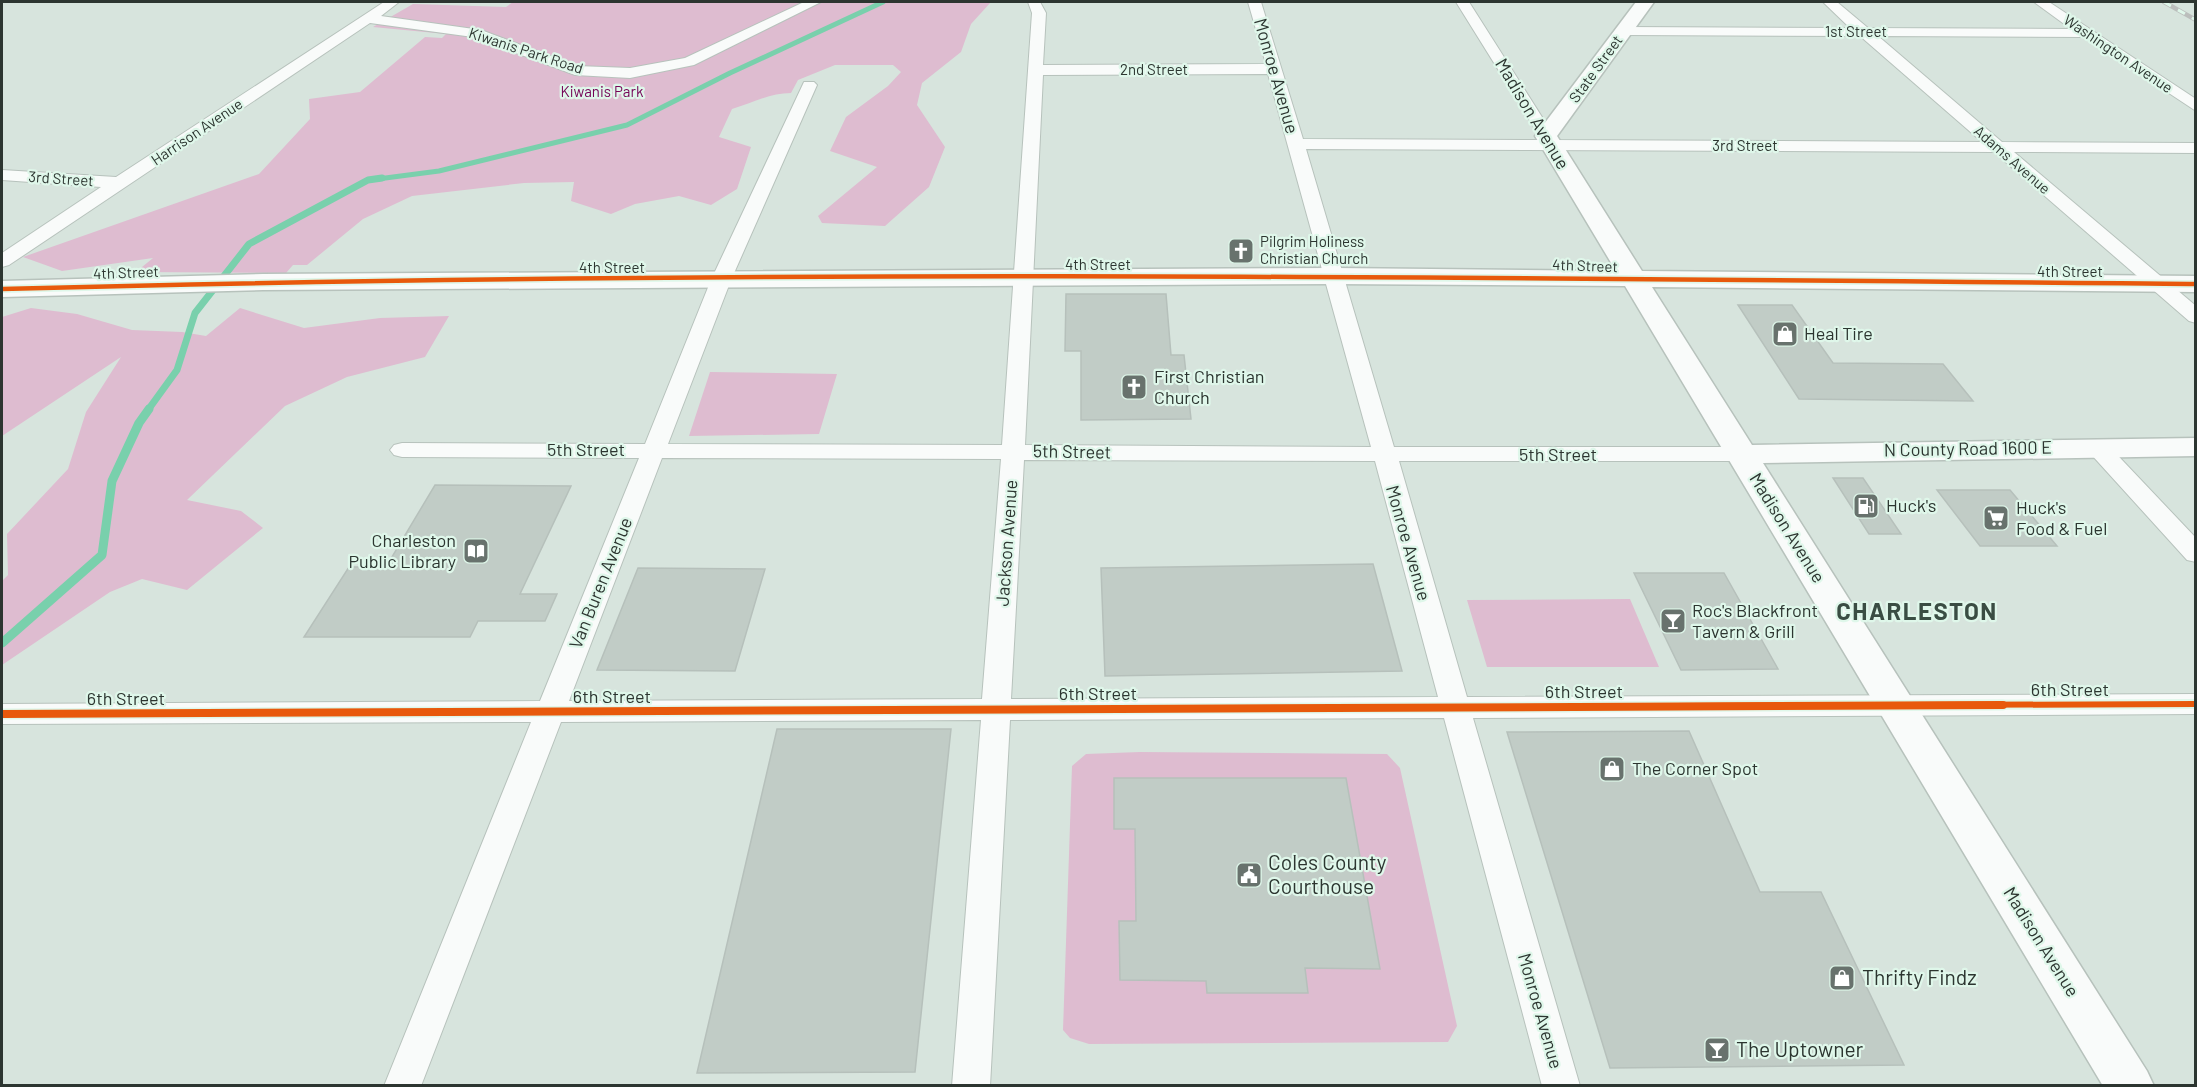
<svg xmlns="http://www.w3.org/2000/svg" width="2197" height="1087" font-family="Barlow,sans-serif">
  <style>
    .green { fill: #debcd0; fill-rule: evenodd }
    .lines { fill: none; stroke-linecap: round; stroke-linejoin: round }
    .stream-far2 { stroke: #79d0ac; stroke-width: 5 }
    .stream-far1 { stroke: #79d0ac; stroke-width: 7 }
    .stream { stroke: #79d0ac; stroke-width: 9 }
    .building { fill: #c1ccc6; stroke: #b6c0bb; stroke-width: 1.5 }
    .street-casing { stroke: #b7c2bc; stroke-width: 2 }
    .secondary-casing { stroke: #b7c2bc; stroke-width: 3 }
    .street { fill: #f9fbfa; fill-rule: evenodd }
    .secondary { fill: #f9fbfa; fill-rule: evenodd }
    .rail-casing { stroke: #bbbebc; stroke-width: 4.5 }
    .rail { stroke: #dff7ea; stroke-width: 3; stroke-dasharray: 8; stroke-linecap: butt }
    .cycleway-far2-casing { stroke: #dff7ea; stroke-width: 8 }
    .cycleway-far1-casing { stroke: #dff7ea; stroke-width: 10 }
    .cycleway-casing { stroke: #dff7ea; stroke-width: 11 }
    .cycleway-far2 { stroke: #e8590c; stroke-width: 4.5 }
    .cycleway-far1 { stroke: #e8590c; stroke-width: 6 }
    .cycleway { stroke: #e8590c; stroke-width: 8 }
    .labels { text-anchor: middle; stroke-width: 4.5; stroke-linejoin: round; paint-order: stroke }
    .far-street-label { font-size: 15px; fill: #2c3530; stroke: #dff7ea }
    .far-park-label { font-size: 15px; fill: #750357; stroke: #dff7ea }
    .far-poi-label { font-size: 15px; fill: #2c3530; stroke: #dff7ea; text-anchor: start }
    .street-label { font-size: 18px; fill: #2c3530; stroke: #dff7ea }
    .poi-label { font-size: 18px; fill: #2c3530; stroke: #dff7ea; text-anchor: start }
    .near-poi-label { font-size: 21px; fill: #2c3530; stroke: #dff7ea; text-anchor: start }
    .district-label { font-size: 24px; font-weight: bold; letter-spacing: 1.5px; fill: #3a4d43; stroke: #dff7ea }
  </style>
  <rect width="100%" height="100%" fill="#d7e4dd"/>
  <!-- green -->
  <path class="green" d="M513 2H991L971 24 961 52 922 83 917 105 945 147 929 187 885 226 822 223 818 216 877 167 830 151 846 117 888 86 901 72 893 65H835L798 80 791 93C770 93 752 103 732 109L719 137 751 147 737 189 711 205 679 196 635 204 611 214 571 201 574 182 524 183 412 196 363 219 307 265H293L286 273 136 272 153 258 62 271 23 257 259 174 310 119 309 99 360 92 425 37 442 38 446 34 373 27 413 4 506 7Z
    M31 308 77 314 132 330 182 332 206 336 240 308 304 328 380 318 449 316 425 357 347 377 285 406 187 500 241 511 263 528 187 590 142 579 110 592 2 665V581L8 575 7 534 68 469 86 412 121 357 2 436V317Z
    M710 372 837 374 819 434 689 436Z
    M1630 599 1659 667H1487L1467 600Z
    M1140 752 1387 754 1400 768 1457 1026 1448 1042 1089 1044 1070 1038 1063 1030 1072 766 1086 754ZM1114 778H1346L1379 969 1305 968 1308 992 1207 993 1206 981 1120 980 1119 921H1136L1135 829 1114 828Z"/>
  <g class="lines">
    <!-- stream-far2 -->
    <path class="stream-far2" d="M370 180 439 171 627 125 730 73 883 2"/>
    <!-- stream-far1 -->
    <path class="stream-far1" d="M148 410 177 370 195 313 249 244 368 180 382 178"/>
    <!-- stream -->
    <path class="stream" d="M2 643 102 555 112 481 139 423 149 409"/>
  </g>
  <!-- building -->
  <path class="building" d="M1066 294H1166L1171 355H1184L1191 419 1081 420V351H1065Z
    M1738 305H1792L1833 363 1943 364 1973 401 1799 399Z
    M1833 478H1863L1901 534H1869Z
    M435 485 571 486 520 594H557L545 621H478L470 637H304L349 567H386Z
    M1937 490H2010L2057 546H1980Z
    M1373 564 1402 671 1105 676 1101 568Z
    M638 568 765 569 735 671 597 670Z
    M1634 573H1724L1778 669 1681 670Z
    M777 729H951L915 1072 697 1073Z
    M1689 731 1760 892H1821L1904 1065 1610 1068 1507 732Z
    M1114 778H1346L1380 969 1305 968 1308 993H1207L1206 981 1120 980 1119 921H1136L1135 829H1114Z"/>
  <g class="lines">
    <!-- street casing -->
    <g class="street-casing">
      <path id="street" d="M384 2H399L381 16 481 30 577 66 630 68 685 58 804 2H821L694 65 630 78 575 75 473 37 370 23 9 265 2 267V253L101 187 2 180V170L116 177Z
        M1028 2H1040L1046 13 1043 65 1266 64 1248 2H1261L1303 139 1542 140 1456 2H1469L1554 136 1550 140 1982 142 1860 36 1624 35 1617 31 1624 27 1850 28 1823 2H1837L1868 28 2071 29 2034 2H2049L2196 99V111L2084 37 1878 36 2002 142 2196 143V153L2014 152 2196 306V323L2189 321 1994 152 1306 149 1394 447H1741L1749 449 1753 454 1749 459 1741 461H1399L1467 697 2196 694V714L1473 718 1580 1086H1542L1444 718 1010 720 990 1086H952L981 720 561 722 421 1086H384L531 722 2 724V704L540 701 639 458 402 457 394 455 390 450 394 445 402 443 645 444 711 280 804 82H814L817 85 731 280 668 444 1002 445 1032 13ZM1268 74 1371 447 1025 445 1043 75ZM662 458 1001 459 982 699 569 701ZM1024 460 1375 461 1438 697 1011 699Z
        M2097 440 2105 442 2196 538V562L2187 560 2089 452 2085 447 2089 442Z"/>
    </g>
    <!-- secondary casing -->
    <g class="secondary-casing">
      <path id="secondary" d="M1636 2H1654L1557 136 1642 271 2196 276V292L1652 287 1752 445 2196 438V456L1763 463 2147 1071 2154 1086H2103L1625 286 1335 284 263 290 2 297V281L263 274 1335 268 1616 271 1535 136Z"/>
    </g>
    <!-- street -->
    <use href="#street" class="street"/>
    <!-- secondary -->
    <use href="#secondary" class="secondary"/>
    <!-- rail casing -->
    <g class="rail-casing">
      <path id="rail" d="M2164 2 2196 20"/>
    </g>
    <!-- rail -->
    <use href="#rail" class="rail"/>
    <!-- cycleway-far2 casing -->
    <g class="cycleway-far2-casing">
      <path id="cycleway-far2" d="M2 289C733 269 1465 277 2196 284"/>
    </g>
    <!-- cycleway-far1 casing -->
    <g class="cycleway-far1-casing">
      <path id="cycleway-far1" d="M1673 706 2196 704"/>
    </g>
    <!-- cycleway casing -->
    <g class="cycleway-casing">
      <path id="cycleway" d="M2 714 2003 705"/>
    </g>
    <!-- cycleway-far2 -->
    <use href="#cycleway-far2" class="cycleway-far2"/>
    <!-- cycleway-far1 -->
    <use href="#cycleway-far1" class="cycleway-far1"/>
    <!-- cycleway -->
    <use href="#cycleway" class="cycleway"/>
  </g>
  <!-- icons -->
  <defs>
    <g id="church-square" transform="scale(1.35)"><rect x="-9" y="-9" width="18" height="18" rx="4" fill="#68726d" stroke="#dff7ea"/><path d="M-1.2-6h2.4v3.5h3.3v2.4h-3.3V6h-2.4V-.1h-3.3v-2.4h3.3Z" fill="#fff"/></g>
    <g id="shop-square" transform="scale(1.35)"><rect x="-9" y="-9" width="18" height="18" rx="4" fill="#68726d" stroke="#dff7ea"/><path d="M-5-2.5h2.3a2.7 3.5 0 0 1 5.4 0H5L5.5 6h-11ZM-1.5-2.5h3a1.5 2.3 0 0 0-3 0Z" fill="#fff"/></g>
    <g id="fuel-square" transform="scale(1.35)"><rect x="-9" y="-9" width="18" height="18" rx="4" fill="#68726d" stroke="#dff7ea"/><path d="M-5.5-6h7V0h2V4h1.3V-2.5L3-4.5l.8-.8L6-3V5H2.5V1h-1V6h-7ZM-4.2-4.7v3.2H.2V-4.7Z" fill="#fff"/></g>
    <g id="supermarket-square" transform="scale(1.35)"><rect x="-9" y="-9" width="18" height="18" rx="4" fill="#68726d" stroke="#dff7ea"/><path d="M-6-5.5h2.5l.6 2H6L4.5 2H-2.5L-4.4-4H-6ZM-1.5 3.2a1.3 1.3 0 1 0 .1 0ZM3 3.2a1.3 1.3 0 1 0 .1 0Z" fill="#fff"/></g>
    <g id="library-square" transform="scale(1.35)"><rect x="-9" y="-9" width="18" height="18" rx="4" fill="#68726d" stroke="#dff7ea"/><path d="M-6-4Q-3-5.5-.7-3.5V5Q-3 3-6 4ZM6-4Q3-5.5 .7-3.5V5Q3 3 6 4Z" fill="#fff"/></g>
    <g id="bar-square" transform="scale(1.35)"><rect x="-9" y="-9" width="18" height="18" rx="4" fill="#68726d" stroke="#dff7ea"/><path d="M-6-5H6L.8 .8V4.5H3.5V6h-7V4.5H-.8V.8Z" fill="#fff"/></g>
    <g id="civic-square" transform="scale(1.35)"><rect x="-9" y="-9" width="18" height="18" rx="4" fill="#68726d" stroke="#dff7ea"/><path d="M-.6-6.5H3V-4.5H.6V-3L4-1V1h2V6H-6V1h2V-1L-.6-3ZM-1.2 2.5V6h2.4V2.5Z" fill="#fff"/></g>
  </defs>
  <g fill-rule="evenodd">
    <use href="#church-square" x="1241" y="251"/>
    <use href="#shop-square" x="1785" y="334"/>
    <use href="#church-square" x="1134" y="387"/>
    <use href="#fuel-square" x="1866" y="506"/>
    <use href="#supermarket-square" x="1996" y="518"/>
    <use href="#library-square" x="476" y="551"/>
    <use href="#bar-square" x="1673" y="621"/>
    <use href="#shop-square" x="1612" y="769"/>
    <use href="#civic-square" x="1249" y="875"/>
    <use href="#shop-square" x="1842" y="978"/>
    <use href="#bar-square" x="1717" y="1050"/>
  </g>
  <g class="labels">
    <!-- far-street labels -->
    <g class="far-street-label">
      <text x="1856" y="37">1st Street</text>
      <text transform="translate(526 51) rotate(18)" y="5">Kiwanis Park Road</text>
      <text transform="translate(2118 54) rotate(34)" y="5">Washington Avenue</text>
      <text transform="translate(1596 69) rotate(-54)" y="5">State Street</text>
      <text x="1154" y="75">2nd Street</text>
      <text transform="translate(197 132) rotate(-34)" y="5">Harrison Avenue</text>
      <text x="1745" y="151">3rd Street</text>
      <text transform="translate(2012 160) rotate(41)" y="5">Adams Avenue</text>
      <text transform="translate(61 179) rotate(4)" y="5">3rd Street</text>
      <text x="1098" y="270">4th Street</text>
      <text transform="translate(1585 266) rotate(2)" y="5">4th Street</text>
      <text x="612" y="273">4th Street</text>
      <text x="2070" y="277">4th Street</text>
      <text transform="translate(126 273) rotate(-2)" y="5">4th Street</text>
    </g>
    <!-- far-park labels -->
    <g class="far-park-label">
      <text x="602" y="97">Kiwanis Park</text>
    </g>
    <!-- far-poi labels -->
    <g class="far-poi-label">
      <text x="1260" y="247">Pilgrim Holiness<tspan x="1260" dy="17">Christian Church</tspan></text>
    </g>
    <!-- street labels -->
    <g class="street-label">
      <text transform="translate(1276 76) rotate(74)" y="6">Monroe Avenue</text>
      <text transform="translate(1532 114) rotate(59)" y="6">Madison Avenue</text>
      <text transform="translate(1968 449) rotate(-1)" y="6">N County Road 1600 E</text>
      <text x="586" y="456">5th Street</text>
      <text transform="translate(1072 452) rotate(1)" y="6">5th Street</text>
      <text x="1558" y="461">5th Street</text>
      <text transform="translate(1787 528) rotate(58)" y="6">Madison Avenue</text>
      <text transform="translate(1007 543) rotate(-86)" y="6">Jackson Avenue</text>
      <text transform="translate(1408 543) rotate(74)" y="6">Monroe Avenue</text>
      <text transform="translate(601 583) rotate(-68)" y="6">Van Buren Avenue</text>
      <text x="2070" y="696">6th Street</text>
      <text x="1584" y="698">6th Street</text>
      <text x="1098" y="700">6th Street</text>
      <text x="612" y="703">6th Street</text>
      <text x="126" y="705">6th Street</text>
      <text transform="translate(2041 942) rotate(58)" y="6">Madison Avenue</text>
      <text transform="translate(1540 1011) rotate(74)" y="6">Monroe Avenue</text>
    </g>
    <!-- poi labels -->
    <g class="poi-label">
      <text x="1804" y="340">Heal Tire</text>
      <text x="1154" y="383">First Christian<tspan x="1154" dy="21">Church</tspan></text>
      <text x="1886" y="512">Huck's</text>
      <text x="2016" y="514">Huck's<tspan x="2016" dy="21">Food &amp; Fuel</tspan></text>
      <text x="456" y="547" text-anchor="end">Charleston<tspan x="456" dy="21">Public Library</tspan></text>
      <text x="1692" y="617">Roc's Blackfront<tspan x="1692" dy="21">Tavern &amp; Grill</tspan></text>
      <text x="1632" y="775">The Corner Spot</text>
    </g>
    <!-- near-poi labels -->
    <g class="near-poi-label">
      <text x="1268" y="870">Coles County<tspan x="1268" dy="24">Courthouse</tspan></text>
      <text x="1862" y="985">Thrifty Findz</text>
      <text x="1736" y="1057">The Uptowner</text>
    </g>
    <!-- district labels -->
    <g class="district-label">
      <text x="1917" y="620">CHARLESTON</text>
    </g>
  </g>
  <!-- border -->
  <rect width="2197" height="1087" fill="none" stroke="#2c3530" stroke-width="6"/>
</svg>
